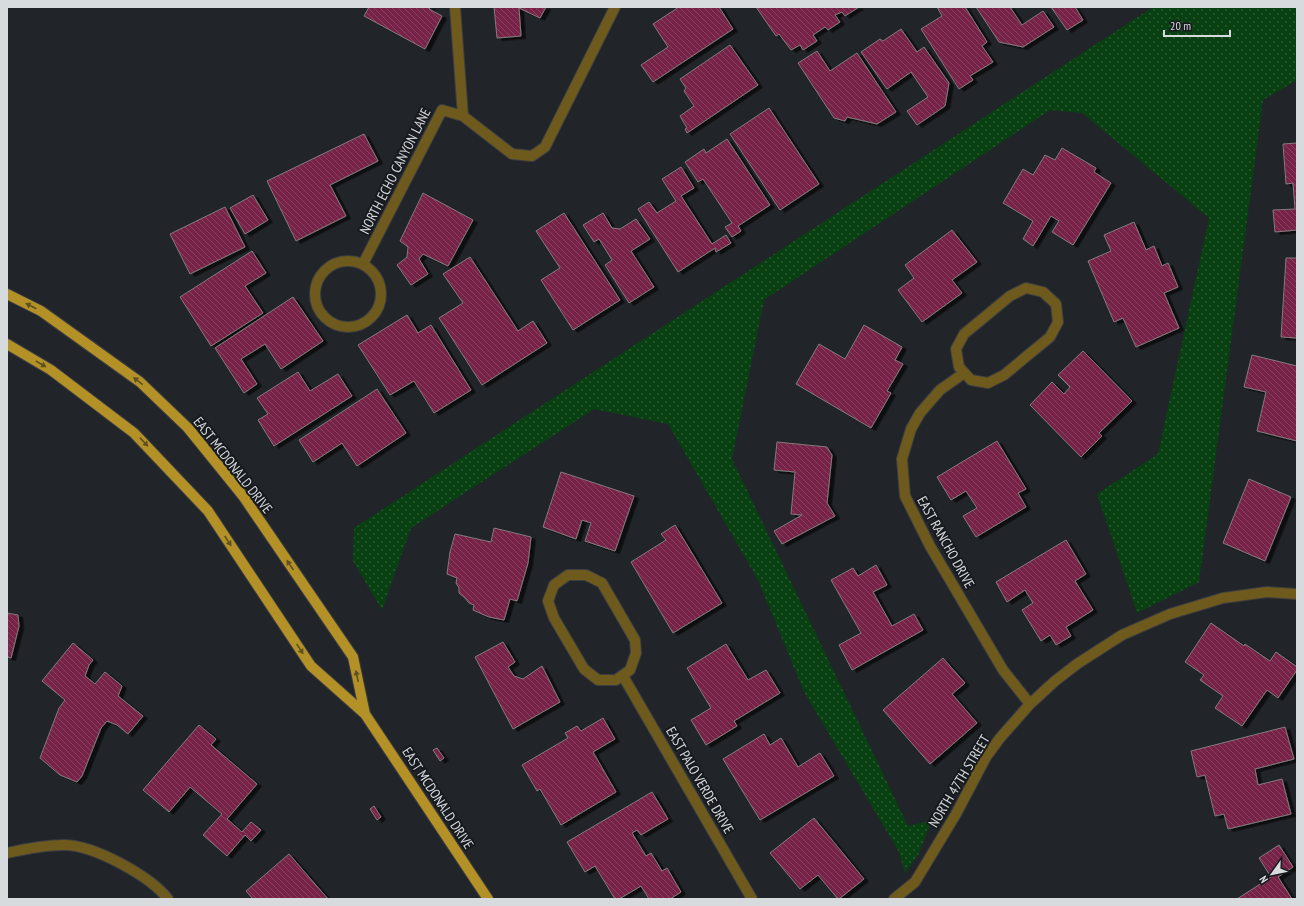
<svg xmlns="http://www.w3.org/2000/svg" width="1304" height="906" font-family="'PT Sans Narrow',sans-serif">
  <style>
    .grass { fill: url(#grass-dots) }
    .building { fill: url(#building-back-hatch); stroke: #827b7d; filter: url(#shadow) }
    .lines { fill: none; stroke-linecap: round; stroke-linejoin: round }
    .minor-casing { stroke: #3b3e42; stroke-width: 12 }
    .primary-casing { stroke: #3b3e42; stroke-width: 12 }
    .minor { stroke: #6f5a1d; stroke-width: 10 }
    .primary { stroke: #b49126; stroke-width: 10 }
    .oneway { fill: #5e5022 }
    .labels { text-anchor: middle; stroke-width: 4; stroke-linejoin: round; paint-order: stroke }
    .street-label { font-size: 14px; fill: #d8dbdd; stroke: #171b1f }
  </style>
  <defs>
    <pattern id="grass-dots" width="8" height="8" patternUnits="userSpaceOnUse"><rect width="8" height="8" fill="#084012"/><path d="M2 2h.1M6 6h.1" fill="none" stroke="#2b5b34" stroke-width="1.8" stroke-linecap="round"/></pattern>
    <pattern id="building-back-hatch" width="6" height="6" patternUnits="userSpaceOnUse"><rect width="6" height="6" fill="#772146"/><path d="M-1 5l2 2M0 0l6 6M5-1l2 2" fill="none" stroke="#8a4160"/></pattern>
    <filter id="shadow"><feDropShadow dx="4.5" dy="2.5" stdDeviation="0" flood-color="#0009"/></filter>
  </defs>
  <rect width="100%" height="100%" fill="#212429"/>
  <!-- grass -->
  <path class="grass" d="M1153 7H1297V80L1263 100 1199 582 1137 613 1097 494 1158 454 1209 218 1082 113 1050 110 764 300 732 459 908 826 932 820 918 855 905 873 899 852 804 692 758 580 668 424 594 409 411 528 382 610 353 561 354 528Z"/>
  <!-- building -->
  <path class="building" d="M369 7H431L429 9 442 16 425 49 364 16Z
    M494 7H546L540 18 519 8 521 36 497 38Z
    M679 7H719L733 29 653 82 641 65 668 47 653 24Z
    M756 7H859L845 16 842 12 835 15 840 22 828 30 825 27 813 35 817 41 803 50 800 45 791 50 779 34 776 36Z
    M937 7H965L987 42 982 46 993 62 970 76 973 80 959 89 921 29 942 16Z
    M976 7H1010L1022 25 1043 11 1054 27 1023 47 999 42Z
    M1051 7H1075L1083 20 1067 30Z
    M901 29 917 52 924 47 949 83 945 106 917 125 907 111 928 97 911 72 887 89 861 52 880 39 883 41Z
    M730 45 758 85 687 133 685 129 687 128 680 116 694 106 684 91 686 88 680 79Z
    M817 51 830 71 857 53 896 112 877 124 847 117 845 121 834 118 798 63Z
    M769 108 819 184 780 210 730 134Z
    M364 134 378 161 330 185 346 216 296 241 267 181Z
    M727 139 770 205 738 226 741 231 732 237 725 227 732 223 703 179 698 182 685 162 704 149 706 153Z
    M1297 143V230L1275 232 1273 210 1295 209 1293 183 1286 184 1283 144Z
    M1062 148 1096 168 1094 172 1111 183 1073 245 1052 232 1059 221 1051 216 1033 246 1023 239 1033 221 1003 203 1023 169 1033 175 1045 155 1055 160Z
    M681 167 694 188 681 196 712 244 726 235 731 243 716 252 715 248 678 272 638 209 649 202 657 213 676 201 662 179Z
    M423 193 473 220 448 266 423 254 419 259 428 274 411 285 397 265 407 257 408 247 400 241Z
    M253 195 268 220 245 234 230 208Z
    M225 207 245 247 190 274 170 234Z
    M564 213 620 300 573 330 541 280 560 268 536 231Z
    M603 213 612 228 620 229 636 219 650 239 631 251 654 287 629 303 605 265 612 260 599 239 594 242 583 225Z
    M1134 222 1146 250 1154 246 1162 266 1168 263 1178 287 1164 293 1179 328 1136 347 1123 318 1114 322 1088 261 1111 251 1104 235Z
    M952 230 977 262 952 280 962 293 922 322 898 290 914 278 905 265Z
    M252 251 266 273 245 286 263 313 211 346 180 297Z
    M470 257 518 331 533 321 547 343 482 385 439 318 463 303 443 274Z
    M1286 258H1297V338L1281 337Z
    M293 297 323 341 281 369 265 344 241 359 257 384 244 393 215 348Z
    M407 315 418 333 431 325 471 390 434 413 414 381 390 395 358 345Z
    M864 325 902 347 895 360 903 364 887 391 891 393 871 428 796 384 819 344 845 359Z
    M1083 351 1132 401 1099 433 1102 436 1081 457 1030 405 1052 382 1064 394 1070 387 1058 375Z
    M1252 355 1297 366V441L1257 431 1266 392 1244 387Z
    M298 372 310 391 338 374 352 396 274 446 258 420 268 414 257 398Z
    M377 389 406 433 357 466 342 443 313 462 299 440Z
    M997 441 1026 489 1018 493 1026 507 976 537 963 516 977 508 966 491 951 500 937 477Z
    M777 442 827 447 832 455 827 503 835 516 782 544 774 531 802 515 791 514 795 472 774 470Z
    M561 472 634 496 615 551 585 541 591 523 582 520 576 539 543 527Z
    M1249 479 1291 497 1265 561 1223 543Z
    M675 525 722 603 673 633 631 562 666 540 661 534Z
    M494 528 531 537 528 563 517 601 510 599 504 620 489 617 473 610 474 605 469 603 465 598 459 593V588L456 583 457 578 447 574 450 552 455 534 491 542Z
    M1066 540 1086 574 1075 581 1093 610 1066 627 1071 636 1056 645 1050 635 1041 641 1022 610 1033 603 1025 590 1007 602 996 582Z
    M876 565 887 585 873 592 892 626 914 614 923 630 852 670 839 645 861 633 831 580 853 568 858 576Z
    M7 613 18 615 19 626 11 658 7 657Z
    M1211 623 1244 646 1245 644 1270 661 1276 652 1297 667V670L1278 698 1267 690 1242 726 1215 708 1223 696 1200 680 1204 675 1185 662Z
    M503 642 515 662 508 667 514 676 523 679 542 666 560 702 513 729 475 657Z
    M73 643 93 660 89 665 85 676 95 684 105 672 122 686 118 696 143 716 128 734 117 725 107 721 101 728 82 776 77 782 60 775 40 758 59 708 65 700 42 681Z
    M726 644 748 680 766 670 780 693 734 721 737 726 706 745 691 720 711 708 687 668Z
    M943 658 965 683 952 694 977 723 930 764 883 710Z
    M603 718 615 739 593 752 616 792 561 825 540 789 537 791 522 765 568 738 565 733 577 726 581 731Z
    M199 725 216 739 211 745 257 784 227 819 242 832 251 822 261 830 251 841 245 835 227 856 203 835 222 814 190 787 169 812 143 790Z
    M1285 727 1294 759 1255 769 1258 785 1282 779 1291 814 1228 829 1224 814 1215 816 1205 775 1197 777 1191 751Z
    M764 734 770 745 781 738 798 767 820 753 834 776 760 820 723 759Z
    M437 748 444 758 440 761 433 750Z
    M652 792 668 819 641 835 637 830 632 833 646 856 651 853 662 871 667 868 681 892 670 899H649L641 886 619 899H615L595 866 585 872 567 842Z
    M374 806 381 817 377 820 370 809Z
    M814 818 864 879 839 899H838L818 875 800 889 770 853Z
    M1279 845 1293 867 1278 877 1292 899H1237L1271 877 1259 858Z
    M289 854 328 899H253L246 891Z"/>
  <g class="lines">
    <!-- minor casing -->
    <g class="minor-casing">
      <path id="minor" d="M455 7 463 116
        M315 294a33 33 0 1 1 66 0a33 33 0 1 1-66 0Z
        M363 264 442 110 463 116 512 154 532 156 545 147 615 7
        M1026 288 1043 292 1056 304 1058 322 1050 337 1004 375 988 383 971 380 959 367 956 349 964 334 1010 296Z
        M964 373 940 390 920 413 911 429 902 459 905 496 930 546 1003 670 1030 704
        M568 575H586L602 583 635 640 636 653 630 670 616 680H598L584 669 554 618 548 601 554 585Z
        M623 676 752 899
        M7 853C25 849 46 845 64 845 94 845 150 876 168 899
        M894 899 915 882 956 814 986 757 1000 738 1030 704 1055 681 1077 664 1122 635 1170 614 1223 598 1267 592 1297 594"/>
    </g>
    <!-- primary casing -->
    <g class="primary-casing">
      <path id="primary" d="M7 294 41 311 140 382 188 428 243 496 353 657 365 714
        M7 344 51 370 134 433 208 511 311 666 365 714 488 899"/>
    </g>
    <!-- minor -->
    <use href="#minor" class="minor"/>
    <!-- primary -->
    <use href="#primary" class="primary"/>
  </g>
  <!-- one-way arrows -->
  <defs><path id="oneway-solid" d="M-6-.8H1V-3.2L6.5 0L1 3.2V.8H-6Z"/></defs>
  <g class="oneway">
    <use href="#oneway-solid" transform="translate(31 306) rotate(-153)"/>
    <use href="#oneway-solid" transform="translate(41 364) rotate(30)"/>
    <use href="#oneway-solid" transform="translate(138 381) rotate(-142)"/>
    <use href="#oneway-solid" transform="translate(144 442) rotate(47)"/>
    <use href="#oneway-solid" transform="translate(228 541) rotate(57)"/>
    <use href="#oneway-solid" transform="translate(290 565) rotate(-124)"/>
    <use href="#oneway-solid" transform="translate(300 649) rotate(57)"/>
    <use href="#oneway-solid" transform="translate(357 676) rotate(-102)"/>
  </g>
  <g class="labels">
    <!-- street labels -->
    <g class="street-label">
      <text transform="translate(395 171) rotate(-63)" y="5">NORTH ECHO CANYON LANE</text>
      <text transform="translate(233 465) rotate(52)" y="5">EAST MCDONALD DRIVE</text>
      <text transform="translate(946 542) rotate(61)" y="5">EAST RANCHO DRIVE</text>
      <text transform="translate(700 780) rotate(60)" y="5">EAST PALO VERDE DRIVE</text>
      <text transform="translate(959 781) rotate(-59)" y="5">NORTH 47TH STREET</text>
      <text transform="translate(438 798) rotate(57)" y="5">EAST MCDONALD DRIVE</text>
    </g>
  </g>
  <!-- border -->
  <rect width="1304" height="906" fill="none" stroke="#d8dbdd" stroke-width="16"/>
  <!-- north arrow -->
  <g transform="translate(1272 874) rotate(237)" stroke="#171b1f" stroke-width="3" paint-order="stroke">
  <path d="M0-3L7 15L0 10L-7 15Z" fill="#d8dbdd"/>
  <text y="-6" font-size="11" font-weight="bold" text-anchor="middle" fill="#d8dbdd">N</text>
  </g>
  <!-- scale -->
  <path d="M1164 30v6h66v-6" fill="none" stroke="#d8dbdd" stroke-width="2"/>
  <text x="1170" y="30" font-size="12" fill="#d8dbdd" stroke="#171b1f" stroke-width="3" paint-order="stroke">20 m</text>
</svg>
